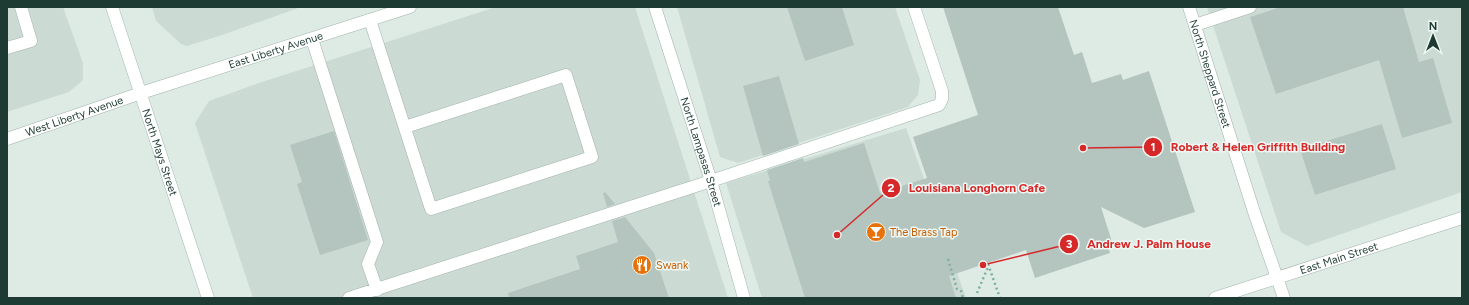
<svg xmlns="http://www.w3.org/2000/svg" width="1469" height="305" font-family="Figtree,sans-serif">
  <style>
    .built { fill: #ccdad4 }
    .building { fill: #b3c5be }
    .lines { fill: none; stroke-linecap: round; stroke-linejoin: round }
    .service-casing { stroke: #a1b3ac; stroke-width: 13 }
    .minor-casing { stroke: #a1b3ac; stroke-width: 13 }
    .tertiary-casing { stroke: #a1b3ac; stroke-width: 13 }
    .secondary-casing { stroke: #9cb7ad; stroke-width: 13 }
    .path { stroke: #7cb09f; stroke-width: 2.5; stroke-dasharray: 2 3; stroke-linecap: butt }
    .service { stroke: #fff; stroke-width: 12 }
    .minor { stroke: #fff; stroke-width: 12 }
    .tertiary { stroke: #fff; stroke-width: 12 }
    .secondary { stroke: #fff; stroke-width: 12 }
    .labels { text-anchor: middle; stroke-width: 3; stroke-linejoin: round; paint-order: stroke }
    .street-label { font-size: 11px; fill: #1e3b33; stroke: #eef7f3 }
    .food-label { font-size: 11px; fill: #c56008; stroke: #eef7f3; text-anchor: start }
    .leader { fill: none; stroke: #d62828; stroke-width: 1.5 }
    .callout-dot { fill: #d62828; stroke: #eef7f3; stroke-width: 1.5 }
    .mark-label { font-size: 12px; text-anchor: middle; font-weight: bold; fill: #fff }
    .callout-label { font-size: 12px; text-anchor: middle; font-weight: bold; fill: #d62828; stroke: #eef7f3; stroke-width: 3; stroke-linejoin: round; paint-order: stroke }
  </style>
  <rect width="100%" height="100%" fill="#deebe5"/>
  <!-- built -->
  <path class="built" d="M7 7H63L83 63V80L69 92 7 112Z
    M152 7H301L222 35 187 46 181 44 156 21Z
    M496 7H635L728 298H253L195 123 209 101 259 83Z
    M677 7H895L920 80 918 95 908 107 738 163 720 157Z
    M1207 7H1462V192L1307 246 1281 232Z
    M906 128 966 298H762L726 183Z"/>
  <!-- building -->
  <path class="building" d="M787 7H842L854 45 805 61Z
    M943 7H1058L1074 55 1082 52 1092 83 1121 74 1123 80 1149 71 1195 212 1144 228 1101 207 1112 242 1107 243 1110 253 1035 278 1026 250 949 276 956 298H805L768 181H770L767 170 803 158 804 162 864 143 880 193 927 178 913 137 978 115Z
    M1281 7H1403L1419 62 1433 58 1452 123 1402 138 1379 60 1276 94 1250 17Z
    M779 76 799 144 763 156 743 86Z
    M1382 124 1396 169 1315 195 1300 149Z
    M334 131 368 240 320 255 297 184 302 182 290 145Z
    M605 192 615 204 607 207 603 193Z
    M625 217 654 253 669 298H509L508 293 580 269 576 256 618 242 612 221Z"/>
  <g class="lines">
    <!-- service casing -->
    <g class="service-casing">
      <path id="service" d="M370 20 431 209 592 157 566 75 405 127
        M1195 25 1250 7
        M312 39 377 242 368 264 377 290
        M7 48 31 41 21 7
        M349 298 711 181 939 105 942 99V91L914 7"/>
    </g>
    <!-- minor casing -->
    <g class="minor-casing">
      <g id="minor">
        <path id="s1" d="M655 7 711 181 744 298"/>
        <path id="s2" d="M1189 7 1254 212 1284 298"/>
        <path id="s3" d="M7 139 141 93 410 7"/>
      </g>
    </g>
    <!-- tertiary casing -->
    <g class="tertiary-casing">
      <g id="tertiary">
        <path id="s4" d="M1215 298 1462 218"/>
      </g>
    </g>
    <!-- secondary casing -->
    <g class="secondary-casing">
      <g id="secondary">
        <path id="s5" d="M112 7 208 298"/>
      </g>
    </g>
    <!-- path -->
    <path class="path" d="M948 259 957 289 961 291 963 298
      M988 264 1000 298
      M977 293 988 267"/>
    <!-- service -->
    <use href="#service" class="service"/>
    <!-- minor -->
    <use href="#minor" class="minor"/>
    <!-- tertiary -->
    <use href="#tertiary" class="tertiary"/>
    <!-- secondary -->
    <use href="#secondary" class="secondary"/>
  </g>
  <!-- icons -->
  <defs>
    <g id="bar-disc" transform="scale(1)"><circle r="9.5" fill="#e8710a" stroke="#eef7f3"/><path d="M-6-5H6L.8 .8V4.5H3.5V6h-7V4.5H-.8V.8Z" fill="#fff"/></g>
    <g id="restaurant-disc" transform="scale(1)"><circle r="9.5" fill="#e8710a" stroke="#eef7f3"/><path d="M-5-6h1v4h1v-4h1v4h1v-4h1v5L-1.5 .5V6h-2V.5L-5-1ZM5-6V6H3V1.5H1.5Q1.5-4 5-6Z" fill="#fff"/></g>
  </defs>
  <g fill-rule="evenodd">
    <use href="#bar-disc" x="876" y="232"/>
    <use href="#restaurant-disc" x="642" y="265"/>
  </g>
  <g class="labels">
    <!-- street labels -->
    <g class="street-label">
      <text dy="4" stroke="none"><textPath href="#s3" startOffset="283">East Liberty Avenue</textPath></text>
      <text dy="4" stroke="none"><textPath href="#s2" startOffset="70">North Sheppard Street</textPath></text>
      <text dy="4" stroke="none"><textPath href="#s3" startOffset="71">West Liberty Avenue</textPath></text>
      <text dy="4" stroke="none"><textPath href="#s5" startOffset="153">North Mays Street</textPath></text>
      <text dy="4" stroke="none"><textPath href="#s1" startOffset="152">North Lampasas Street</textPath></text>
      <text dy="4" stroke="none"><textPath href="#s4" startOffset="130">East Main Street</textPath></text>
    </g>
    <!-- food labels -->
    <g class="food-label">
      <text x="890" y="236">The Brass Tap</text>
      <text x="656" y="269">Swank</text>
    </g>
  </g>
  <!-- callouts -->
  <path class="leader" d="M1083 148L1153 147M837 235L891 188M983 265L1069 244"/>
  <g class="callout-dot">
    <circle cx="1083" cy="148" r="4"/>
    <circle cx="837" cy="235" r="4"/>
    <circle cx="983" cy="265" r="4"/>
    <circle cx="1153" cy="147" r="10"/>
    <circle cx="891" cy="188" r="10"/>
    <circle cx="1069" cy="244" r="10"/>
  </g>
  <g class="mark-label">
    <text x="1153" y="151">1</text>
    <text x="891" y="192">2</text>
    <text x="1069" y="248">3</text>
  </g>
  <g class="callout-label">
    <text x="1258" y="151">Robert &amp; Helen Griffith Building</text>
    <text x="977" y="192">Louisiana Longhorn Cafe</text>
    <text x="1149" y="248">Andrew J. Palm House</text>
  </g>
  <!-- border -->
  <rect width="1469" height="305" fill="none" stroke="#1e3b33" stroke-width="16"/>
  <!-- north arrow -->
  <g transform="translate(1433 36)" stroke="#eef7f3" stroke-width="3" paint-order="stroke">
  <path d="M0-3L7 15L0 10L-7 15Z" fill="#1e3b33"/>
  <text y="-6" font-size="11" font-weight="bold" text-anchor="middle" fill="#1e3b33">N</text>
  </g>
</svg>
